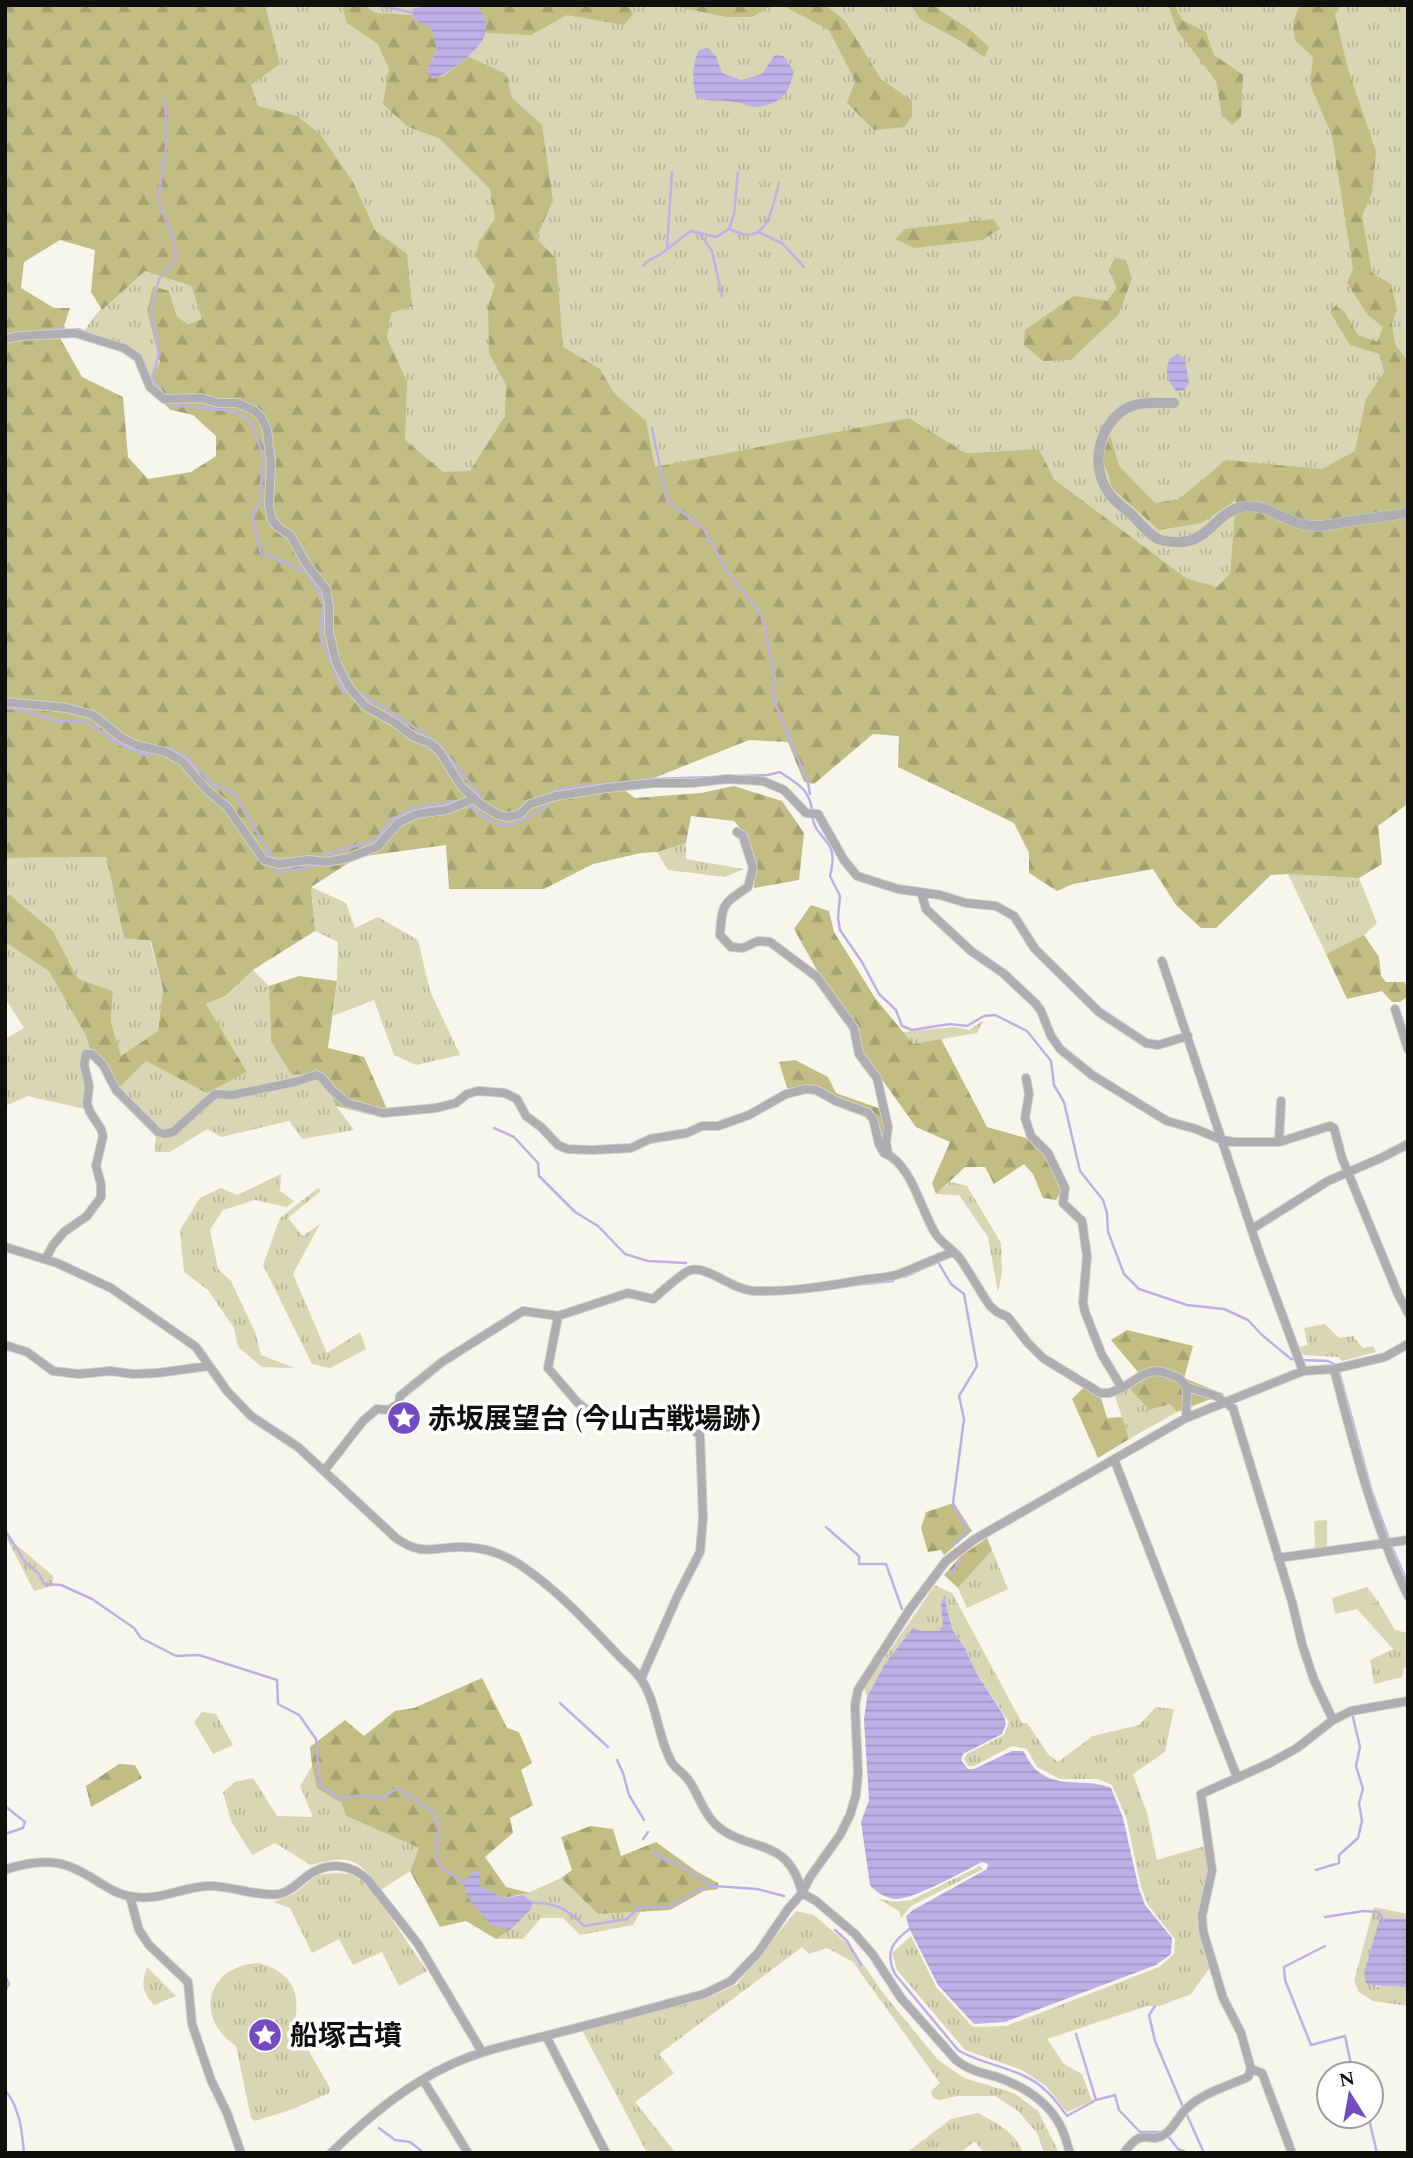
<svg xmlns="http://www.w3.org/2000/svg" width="1413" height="2158" font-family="Spectral,'Noto Sans JP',serif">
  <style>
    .grass { fill: url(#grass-tufts) }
    .forest { fill: url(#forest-firs); fill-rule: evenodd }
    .garden { fill: #d8d6b3 }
    .water { fill: url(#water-rules) }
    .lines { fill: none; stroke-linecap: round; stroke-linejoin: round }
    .stream { stroke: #bdb0e7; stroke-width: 2.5 }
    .minor-casing { stroke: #d1d1c8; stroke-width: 10 }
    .tertiary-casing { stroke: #d1d1c8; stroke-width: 11 }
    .minor { stroke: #aeadb1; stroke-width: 8 }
    .tertiary { stroke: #aeadb1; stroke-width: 10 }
    .labels { text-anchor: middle; stroke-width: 7; stroke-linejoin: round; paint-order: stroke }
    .poi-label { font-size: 28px; font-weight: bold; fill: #0f0f0c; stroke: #fff; text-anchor: start }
  </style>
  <defs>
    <pattern id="grass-tufts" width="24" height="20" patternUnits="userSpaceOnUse" patternTransform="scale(1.75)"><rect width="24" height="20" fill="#d8d6b3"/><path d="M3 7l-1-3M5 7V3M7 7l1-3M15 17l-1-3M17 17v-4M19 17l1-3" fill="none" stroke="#b8b699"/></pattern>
    <pattern id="forest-firs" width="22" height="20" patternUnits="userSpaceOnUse" patternTransform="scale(1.75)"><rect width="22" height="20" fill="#c1bd83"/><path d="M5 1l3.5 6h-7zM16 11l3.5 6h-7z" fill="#a5a170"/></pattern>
    <pattern id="water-rules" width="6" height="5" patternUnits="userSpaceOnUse" patternTransform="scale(1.75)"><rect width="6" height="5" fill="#bdb0e7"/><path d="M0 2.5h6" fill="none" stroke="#a196c5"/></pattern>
  </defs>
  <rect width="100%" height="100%" fill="#f6f6ec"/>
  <!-- grass -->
  <path class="grass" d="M254 5H1408V381L1363 466 1314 479 1239 468 1230 573 1217 587 1186 578 1054 479 1039 449 966 453 909 418 655 468 506 526 418 478 230 76Z
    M145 271 191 286 202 319 188 324 177 318 169 291 147 312 160 362 145 387 135 358 83 337C88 314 127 287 145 271Z
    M686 843V859L744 869 725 877 668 870 657 852Z
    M106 857 124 937 150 941 163 990 158 1031 121 1057 111 1022 113 991 78 979 53 931 10 895H5V858Z
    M1288 874 1359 878 1377 923 1364 935 1326 954Z
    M311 887 346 903 355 928 378 917 418 940 430 991 460 1055 416 1065 394 1055 374 1000 333 1016 337 981 338 942 315 931Z
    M5 942 49 970 85 1034 90 1049 81 1054 87 1086 85 1109 28 1096 5 1106V1039L24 1028 5 998Z
    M253 970 269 986 271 1041 321 1072 336 1106 354 1130 302 1139 289 1121 221 1137 207 1129 170 1152H155L156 1135 159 1128 118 1089 146 1061 207 1092 247 1072 206 1004 227 996Z
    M984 1020 977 1033 913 1044 902 1032 955 1027 969 1030Z
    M281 1174 280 1191 294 1201 287 1207 255 1200 223 1210 210 1230 218 1269 231 1281 255 1332 261 1355 295 1368 262 1367 238 1347 234 1328 208 1290 184 1272 180 1230 200 1198 221 1188 237 1195Z
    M950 1182 967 1186 1001 1243 1002 1273 998 1292 988 1237 959 1195 936 1194Z
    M318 1188 321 1191 288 1218 303 1236 320 1224 293 1274 327 1353 360 1332 366 1349 330 1368 312 1364 263 1265 280 1218Z
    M1325 1324 1339 1338 1353 1336 1363 1348 1373 1346 1376 1352 1342 1361 1338 1357 1303 1355 1299 1347 1308 1345 1304 1328Z
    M1129 1388 1149 1410 1170 1404 1177 1412 1129 1439 1115 1396Z
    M5 1535 53 1576 52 1586 34 1591Z
    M992 1550 1008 1589 967 1608 958 1588Z
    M935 1585 952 1593 1022 1723H1027L1048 1754 1058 1762 1093 1736 1139 1725 1156 1707 1174 1709 1165 1752 1133 1774 1147 1813 1157 1860 1205 1846 1209 1871 1197 1922 1211 1966 1191 1994 1160 2006H1147L1047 2039 1064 2064 1082 2074 1092 2101 1067 2112 1046 2086 1022 2070 965 2050 897 1970 892 1953 911 1936 936 1987 973 2027 1006 2026 1159 1967 1174 1954 1175 1939 1148 1905 1141 1887 1126 1817 1112 1785 1098 1779H1060L1037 1767 1027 1749 1012 1746 974 1766H968L964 1759 967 1754 1004 1735 1009 1722 977 1674 965 1648 953 1631 947 1610 941 1604 944 1625 939 1631H920L884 1665 867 1697 864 1688Z
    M1378 1601 1395 1630 1408 1633V1668H1404L1402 1677 1374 1684 1370 1660 1393 1649 1357 1609Z
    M202 1712 216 1714 233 1745 213 1754 194 1722Z
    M312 1766 317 1787 341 1803 346 1816 419 1848 410 1871 381 1890C357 1858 351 1854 311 1865L275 1843 252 1855 231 1821 223 1792 235 1782 253 1778 277 1816 313 1817 300 1786Z
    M980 1866 983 1869 911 1906 901 1918 899 1911 877 1898 893 1902 911 1900Z
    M335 1873 351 1874 369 1886 427 1971 399 1986 382 1952 353 1965 339 1939 312 1953 290 1908 274 1902 294 1894 317 1875Z
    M561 1878 598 1914 641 1911 633 1925 580 1935 563 1918H541L523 1939H496L510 1930 533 1902 523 1895Z
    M1374 1907 1408 1914V1919L1380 1918 1376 1987 1396 1984 1408 1988V2006L1373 2001 1359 1992 1354 1981Z
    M796 1911 814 1915 852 1948 883 1993 938 2060 964 2078 1014 2093 1038 2111 1059 2153H1044L1037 2133 1018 2111 995 2096H958L939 2100 933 2098 931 2091 940 2083 853 1962 827 1948 809 1954 802 1947 659 2054 674 2073 635 2102 675 2152 647 2153 582 2030 712 1996 736 1985Z
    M259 1963C291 1972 302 1992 294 2025L330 2088 329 2093 293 2109 255 2121 251 2118 236 2046C193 2017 207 1965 259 1963Z
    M147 1967 176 1996 154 2005C142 1992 141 1984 147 1967Z
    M978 2113C996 2123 1016 2132 1023 2153H984L975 2141 960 2153H906L951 2119Z"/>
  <!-- forest -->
  <path class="forest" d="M5 5H265L280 64 251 85 258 106 297 116 320 134 353 182 375 230 407 254 412 306 391 313 387 338 407 382 405 440 443 472 470 471 505 416 506 385 489 353 488 307 495 285 476 257 479 241 495 219 490 189 439 138 408 127 383 104 389 69 378 44 347 23 342 5H364L375 13 411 15 416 21 431 27 437 49 427 69 442 77 469 57 506 74 512 98 542 125 553 201 536 238 556 259 563 347 600 369 614 393 646 421 655 467 909 418 966 453 1039 449 1054 479 1186 578 1217 587 1230 573 1236 500 1201 523 1159 530 1113 489 1102 457 1110 435 1119 466 1155 503 1179 499 1226 460 1322 469 1355 451 1366 399 1384 372 1379 354 1350 345 1330 312 1335 306 1344 311 1358 335 1377 342 1383 327 1368 315 1347 283 1353 269 1332 136 1310 84 1313 57 1295 40 1293 22 1300 5H1341L1335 15 1348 69 1376 152 1372 193 1362 216 1372 273 1391 284 1397 310 1392 323 1395 344 1408 362V791L1406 805 1378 826 1382 864 1359 878 1288 874 1271 875 1216 928H1201L1176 905 1153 869 1073 884 1057 891 1029 873V853L1014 823 898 767 899 736 873 734 814 784 804 782 788 742 749 740 624 790 635 798 701 793 734 786 782 801 804 833 799 880 754 888C756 863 752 839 734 821L691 816 686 843 657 852 641 853 593 864 544 889H449L446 845 358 857 311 887 315 931 253 970 226 996 206 1004 247 1072 207 1093 146 1061 118 1089 103 1059 90 1049 85 1034 49 971 5 942V895H10L53 931 78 979 113 991 111 1022 121 1056 158 1031 163 990 151 941 124 938 106 857 5 858ZM60 240 95 250 91 292 102 310 145 271 191 286 202 319 188 324 177 317 169 291 153 286 147 312 160 362 145 387 171 410 193 415 216 436V456L191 472 148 479 128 457 123 397 82 377 60 338 70 308H54L21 288 24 262Z
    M476 5H628L633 14 624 25 567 15 531 35 486 33 485 18Z
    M676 5H772L752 17H727L678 7Z
    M782 5H826L845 21 881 79 912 101V116L905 127 874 130 847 103 855 81 829 30Z
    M911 5H932L969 29 989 47 984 57 959 40 920 19Z
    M1168 5H1175L1182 20 1206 32 1214 55 1243 75 1241 117 1232 125 1222 115 1216 81 1177 30Z
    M993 219 1000 229 982 240 914 248 895 239 905 229Z
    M1115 258 1126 260 1132 279 1118 315 1071 360 1043 361 1024 345 1025 330 1074 296 1107 301 1117 288 1109 270Z
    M811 905 829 911 834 932 875 998 913 1044 941 1039 987 1127 1033 1140 1045 1155 1062 1190 1056 1200 1043 1198 1033 1174 1024 1164 994 1184 985 1167H965L936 1194 932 1183 950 1142 916 1127 863 1053 859 1029 818 972 794 929Z
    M1364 935 1379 957 1381 976 1386 982H1405L1408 996 1400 1002H1392L1382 991 1347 999 1326 954Z
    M299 976 337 981 328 1048 364 1057 387 1109 371 1115 336 1106 321 1072 292 1075 271 1041 269 986Z
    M795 1060 828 1077 836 1093 881 1109 886 1127 882 1141 875 1143 870 1117 809 1092 787 1088 779 1062Z
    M1127 1330 1193 1346 1184 1378 1224 1394 1177 1412 1170 1404 1149 1410 1129 1388 1138 1372 1111 1340Z
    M1085 1386 1101 1398 1107 1418 1122 1417 1129 1439 1098 1458 1072 1399Z
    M954 1503 972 1531 944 1555 941 1550 928 1552 921 1528 926 1512Z
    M987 1538 992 1550 958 1588 944 1575 961 1556Z
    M482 1678 507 1728 519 1732 532 1763 521 1770 533 1805 510 1818 513 1833 485 1857 506 1887 530 1893 503 1898 479 1886 480 1872 472 1873 491 1924 510 1930 496 1939 466 1921 440 1927 410 1871 419 1848 346 1816 341 1803 317 1788 312 1766 310 1747 345 1720 364 1736 395 1711 414 1708Z
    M119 1764 135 1765 142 1778 91 1807 86 1786Z
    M591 1826 613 1829 621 1856 656 1842 696 1871 718 1883V1889L704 1891 670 1910 598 1914 561 1878 572 1870 561 1837Z"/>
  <!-- garden -->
  <path class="garden" d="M1327 1520V1549L1315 1551 1314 1521Z
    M1367 1587 1378 1601 1357 1609 1335 1614 1332 1598Z"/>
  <!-- water -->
  <path class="water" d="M430 5H476C482 13 488 20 486 31 483 49 448 75 432 79L427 69 437 49 431 27C421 23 411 22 412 9Z
    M708 48 716 56 722 73 741 80 762 74 775 55 783 56 794 71C789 93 782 104 757 107 750 107 742 103 735 102 720 99 711 103 696 97 692 81 692 65 699 50Z
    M1178 354 1185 359 1189 383 1184 390 1176 391C1167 380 1164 372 1170 358Z
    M945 1595 947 1610 953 1631 965 1648 977 1674 1004 1716 1006 1724 1002 1734 963 1754 961 1760 968 1769H974L1012 1751H1023C1027 1757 1031 1765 1036 1770 1060 1790 1085 1777 1111 1788L1123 1818 1139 1889 1145 1905 1172 1938 1171 1954 1156 1965 1005 2022 974 2024 938 1985 909 1928 906 1916 913 1910 987 1869 988 1864 982 1862C964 1871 911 1901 894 1899 885 1897 875 1892 870 1885L861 1822 869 1800 864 1720 867 1697 884 1665 913 1628 920 1631H939L943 1625 941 1604Z
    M480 1871V1886L503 1898 523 1895 533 1902 530 1910 510 1930 491 1925 468 1898 463 1882 472 1873Z
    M1380 1918 1408 1919V1988C1390 1983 1382 1989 1366 1983L1364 1973Z"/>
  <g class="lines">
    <!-- stream -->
    <path class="stream" d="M378 5 413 13
      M729 229 734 214 738 172
      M758 232 782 243 804 267
      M700 234 712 251 722 296
      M667 247 672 172
      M643 266C649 258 654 259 662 253 671 246 681 238 691 231L716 237 729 229C734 231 740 234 745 235 770 237 774 200 779 183
      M78 329 88 333
      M43 331 64 328
      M164 395 152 378 159 354 151 309 159 279 176 259 174 241 158 200 167 142 165 100
      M169 400 172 405 233 411 251 421 263 456 260 503 252 514 261 553 306 571 324 600 320 637 344 692 349 691
      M652 428 667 501 703 528 727 571 761 613 775 678 773 697 808 783 810 794
      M358 693 386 708 440 745 481 797 474 810
      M5 708 21 710 57 721H84L119 744 149 756 157 752
      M163 749 167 747 185 756 214 785 235 794 273 859
      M739 776 768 775 780 772C797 784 809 788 812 810
      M554 794 556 789 652 779 715 777
      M467 804C503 835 512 828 548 805L550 800
      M812 817C818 844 840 837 830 876L840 896 838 918 840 930 862 962 879 994 896 1010 902 1026 912 1030 950 1024 967 1026 984 1016 995 1015 1027 1031 1051 1061 1054 1085 1064 1102 1080 1171 1103 1200 1107 1213 1108 1232 1124 1274 1139 1289 1187 1305 1224 1309 1248 1320 1262 1335 1291 1359H1296
      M323 859 325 854 375 841 390 820 412 809 462 800
      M275 866 277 873 321 865
      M494 1128 514 1137 538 1163 539 1176 575 1212 598 1226 625 1254 648 1261 686 1263
      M904 1277 938 1262 951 1284 964 1294 977 1366 959 1396 964 1419 953 1503 967 1531 954 1545
      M856 1285 893 1281
      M1302 1360 1328 1361 1336 1365
      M1339 1371 1372 1492 1389 1539
      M826 1527 859 1556V1564H886L902 1609
      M5 1530 25 1562 39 1574 44 1584 61 1585 92 1599 134 1628 141 1638 176 1656 199 1655 277 1680 278 1704 299 1715 316 1739 320 1786 340 1798 364 1795 383 1798 397 1788 435 1813 439 1828 436 1856 441 1867 465 1884
      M1391 1545 1408 1584
      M950 1575 962 1559
      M560 1703 608 1747
      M617 1760 623 1773 629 1795 644 1820
      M5 1806 25 1822 23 1828 5 1834
      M643 1839 648 1832
      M653 1851 663 1859 674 1862 713 1886
      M1316 1870 1339 1863V1855L1358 1838 1362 1821 1359 1803 1363 1789 1356 1766 1360 1747 1352 1713
      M532 1903C555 1902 569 1910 584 1926L627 1919 639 1907H669L700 1889 714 1886 757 1889 784 1896
      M1325 1917 1364 1911 1379 1912 1383 1920
      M912 1927C893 1941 884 1951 895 1974L958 2050C984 2066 1023 2068 1045 2090 1054 2097 1060 2107 1067 2116L1096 2100 1115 2095 1119 2110 1140 2132H1163
      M835 1930 847 1941 861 1965
      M1325 1946 1284 1967 1285 1980 1311 2045 1345 2036 1353 2074
      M5 1976 9 1984 5 1991
      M1155 2006 1149 2015 1155 2041 1183 2107
      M1076 2034 1096 2100
      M5 2090C20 2108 22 2131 24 2153
      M1187 2115 1204 2153
      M1356 2116V2118L1369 2119 1377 2153
      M379 2128 395 2140 410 2142 424 2153
      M1168 2136 1178 2149 1188 2153"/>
    <!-- minor casing -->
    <g class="minor-casing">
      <path id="minor" d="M5 339 20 336 75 333 124 348 138 358 150 387 164 399 201 398 219 403H237L255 411 261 417 267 430 271 463 269 506 272 520 279 528 290 535 307 565 326 589 329 606V632L336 662 349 687 365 706 394 722 414 737 430 743 440 752 461 786 480 804 498 815 508 817 520 814 530 804 556 796 607 788 654 783H692L727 779 763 781 784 790 806 813 818 814 844 860 857 876 898 889 940 895 966 903 996 906 1014 916 1035 949 1099 1012 1146 1043 1158 1045 1188 1036
        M5 702 67 708 93 715 122 738 136 745 166 752 183 762 205 788 227 807 264 860 279 864 309 860 326 862 348 858 377 847 398 823 417 814 446 810 474 799
        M737 832 743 836 753 868 748 887C723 904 722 903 720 935L731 947 743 948 758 941 770 942 817 977 854 1028 859 1054 877 1078 888 1127 886 1142 888 1154
        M921 892 926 909 971 951 1003 973 1036 1004 1041 1011 1051 1036 1060 1049 1092 1075 1167 1121 1196 1129 1222 1140 1234 1142H1279L1330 1126 1334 1128 1342 1158 1398 1294 1408 1313
        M1162 961 1259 1252 1303 1371
        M1395 1009 1408 1049
        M1026 1078 1029 1094 1025 1118 1031 1136 1048 1153 1065 1188 1063 1203 1082 1221 1087 1256 1083 1303 1085 1312 1102 1355 1122 1388
        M1279 1142 1281 1101
        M1252 1229 1328 1181 1381 1158 1408 1144
        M5 1247 57 1263 111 1288 196 1347 227 1391 251 1416 298 1447 396 1538C423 1557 432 1547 461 1547 486 1547 506 1554 526 1569 559 1592 587 1622 615 1652 623 1661 634 1669 641 1679 657 1703 657 1734 670 1759 673 1767 682 1772 687 1778 698 1792 702 1811 715 1824 747 1854 788 1834 802 1893L816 1901 855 1934 873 1955 901 1998 956 2060C968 2070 982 2073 997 2077 1023 2086 1048 2101 1061 2127 1065 2135 1067 2144 1070 2153
        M46 1258 53 1245 64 1232 87 1216 101 1197V1184L96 1166 103 1136 101 1129 90 1112 87 1104 89 1086 84 1064 86 1054H92L103 1065 116 1090 158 1132 165 1134 173 1132 215 1094 232 1095 295 1082 316 1075 321 1077 332 1090 347 1103 383 1113 436 1108 456 1103 467 1094 478 1091 505 1093 517 1099 526 1116 541 1127 558 1145 567 1149 592 1150 631 1148 650 1139 687 1133 702 1126H718L749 1115 786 1094 806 1089 816 1090 836 1101 868 1113 873 1119 879 1144 884 1153C911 1163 921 1210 935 1233 941 1243 954 1250 961 1260 971 1275 980 1291 990 1306L997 1312 1008 1317 1027 1342 1043 1358 1100 1393H1109L1122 1388 1144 1374 1154 1371 1163 1372 1179 1378 1187 1387 1216 1396 1233 1408 1292 1602 1302 1644 1314 1680 1333 1720
        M558 1316 548 1368 577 1402 593 1415 643 1426 689 1427 700 1435 703 1518 700 1552 677 1597 641 1679
        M5 1345 27 1352 53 1371 79 1374 110 1371 133 1374 157 1373 209 1366
        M1334 1369C1354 1446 1373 1524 1408 1596
        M1186 1418 1187 1387
        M1114 1459 1237 1777
        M324 1471 363 1421 377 1409 389 1410 399 1403 400 1396 442 1362 523 1311 558 1316 628 1293 653 1299C662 1292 682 1272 691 1270 709 1266 733 1291 756 1291 791 1292 828 1286 862 1280 874 1278 888 1278 899 1274 918 1267 935 1258 954 1252
        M1278 1558 1408 1540
        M5 1870C24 1863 49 1859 68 1866 102 1878 111 1901 152 1897 171 1895 190 1886 210 1886 231 1886 260 1897 279 1894 290 1892 298 1883 306 1877 326 1861 350 1863 368 1880L418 1944 482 2052
        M130 1897 139 1930 149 1945 188 1982 192 2024 211 2080 227 2113 241 2153
        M546 2036 606 2153
        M1251 2069 1262 2073 1292 2153
        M423 2080 468 2153
        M331 2153C367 2118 406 2085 452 2064 483 2050 516 2043 549 2035 601 2022 652 2008 704 1994L731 1981 758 1953 788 1909 802 1893 810 1877 840 1835 850 1815 856 1795 858 1772 855 1705 858 1690 910 1609 946 1561 975 1539 1186 1418 1303 1371 1334 1369 1385 1357 1408 1344
        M1124 2153C1144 2124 1149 2146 1165 2134 1174 2128 1178 2117 1186 2109 1202 2093 1228 2086 1248 2077L1251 2069 1241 2033 1223 1998 1203 1931 1202 1916 1212 1870 1201 1794 1270 1763 1297 1748 1333 1720 1351 1711 1408 1701"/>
    </g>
    <!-- tertiary casing -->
    <g class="tertiary-casing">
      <path id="tertiary" d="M1174 403C1160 403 1140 401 1127 408 1097 425 1089 469 1111 496 1117 503 1124 508 1131 514 1139 522 1148 534 1158 539 1165 542 1172 542 1179 542 1209 542 1216 512 1242 507 1269 502 1287 525 1313 526 1325 527 1338 523 1350 521 1369 518 1389 517 1408 512"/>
    </g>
    <!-- minor -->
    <use href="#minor" class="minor"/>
    <!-- tertiary -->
    <use href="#tertiary" class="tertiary"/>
  </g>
  <!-- icons -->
  <defs>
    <g id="sight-disc" transform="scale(1.75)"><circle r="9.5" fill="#754bc4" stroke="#fff"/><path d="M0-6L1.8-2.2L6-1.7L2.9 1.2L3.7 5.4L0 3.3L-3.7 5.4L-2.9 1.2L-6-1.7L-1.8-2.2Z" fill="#fff"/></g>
  </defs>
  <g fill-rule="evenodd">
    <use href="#sight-disc" x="404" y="1418"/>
    <use href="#sight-disc" x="265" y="2035"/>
  </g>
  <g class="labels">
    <!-- poi labels -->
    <g class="poi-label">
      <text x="428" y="1428">赤坂展望台 (今山古戦場跡）</text>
      <text x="290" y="2045">船塚古墳</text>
    </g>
  </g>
  <!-- border -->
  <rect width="1413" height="2158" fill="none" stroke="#0f0f0c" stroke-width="14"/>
  <!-- north arrow -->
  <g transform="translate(1350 2095) rotate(349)"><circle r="33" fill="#ffffff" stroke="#9f9f9e" stroke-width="2"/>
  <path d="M0-5L12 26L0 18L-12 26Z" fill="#754bc4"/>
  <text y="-10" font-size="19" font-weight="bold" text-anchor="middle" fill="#0f0f0c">N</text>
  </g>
</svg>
